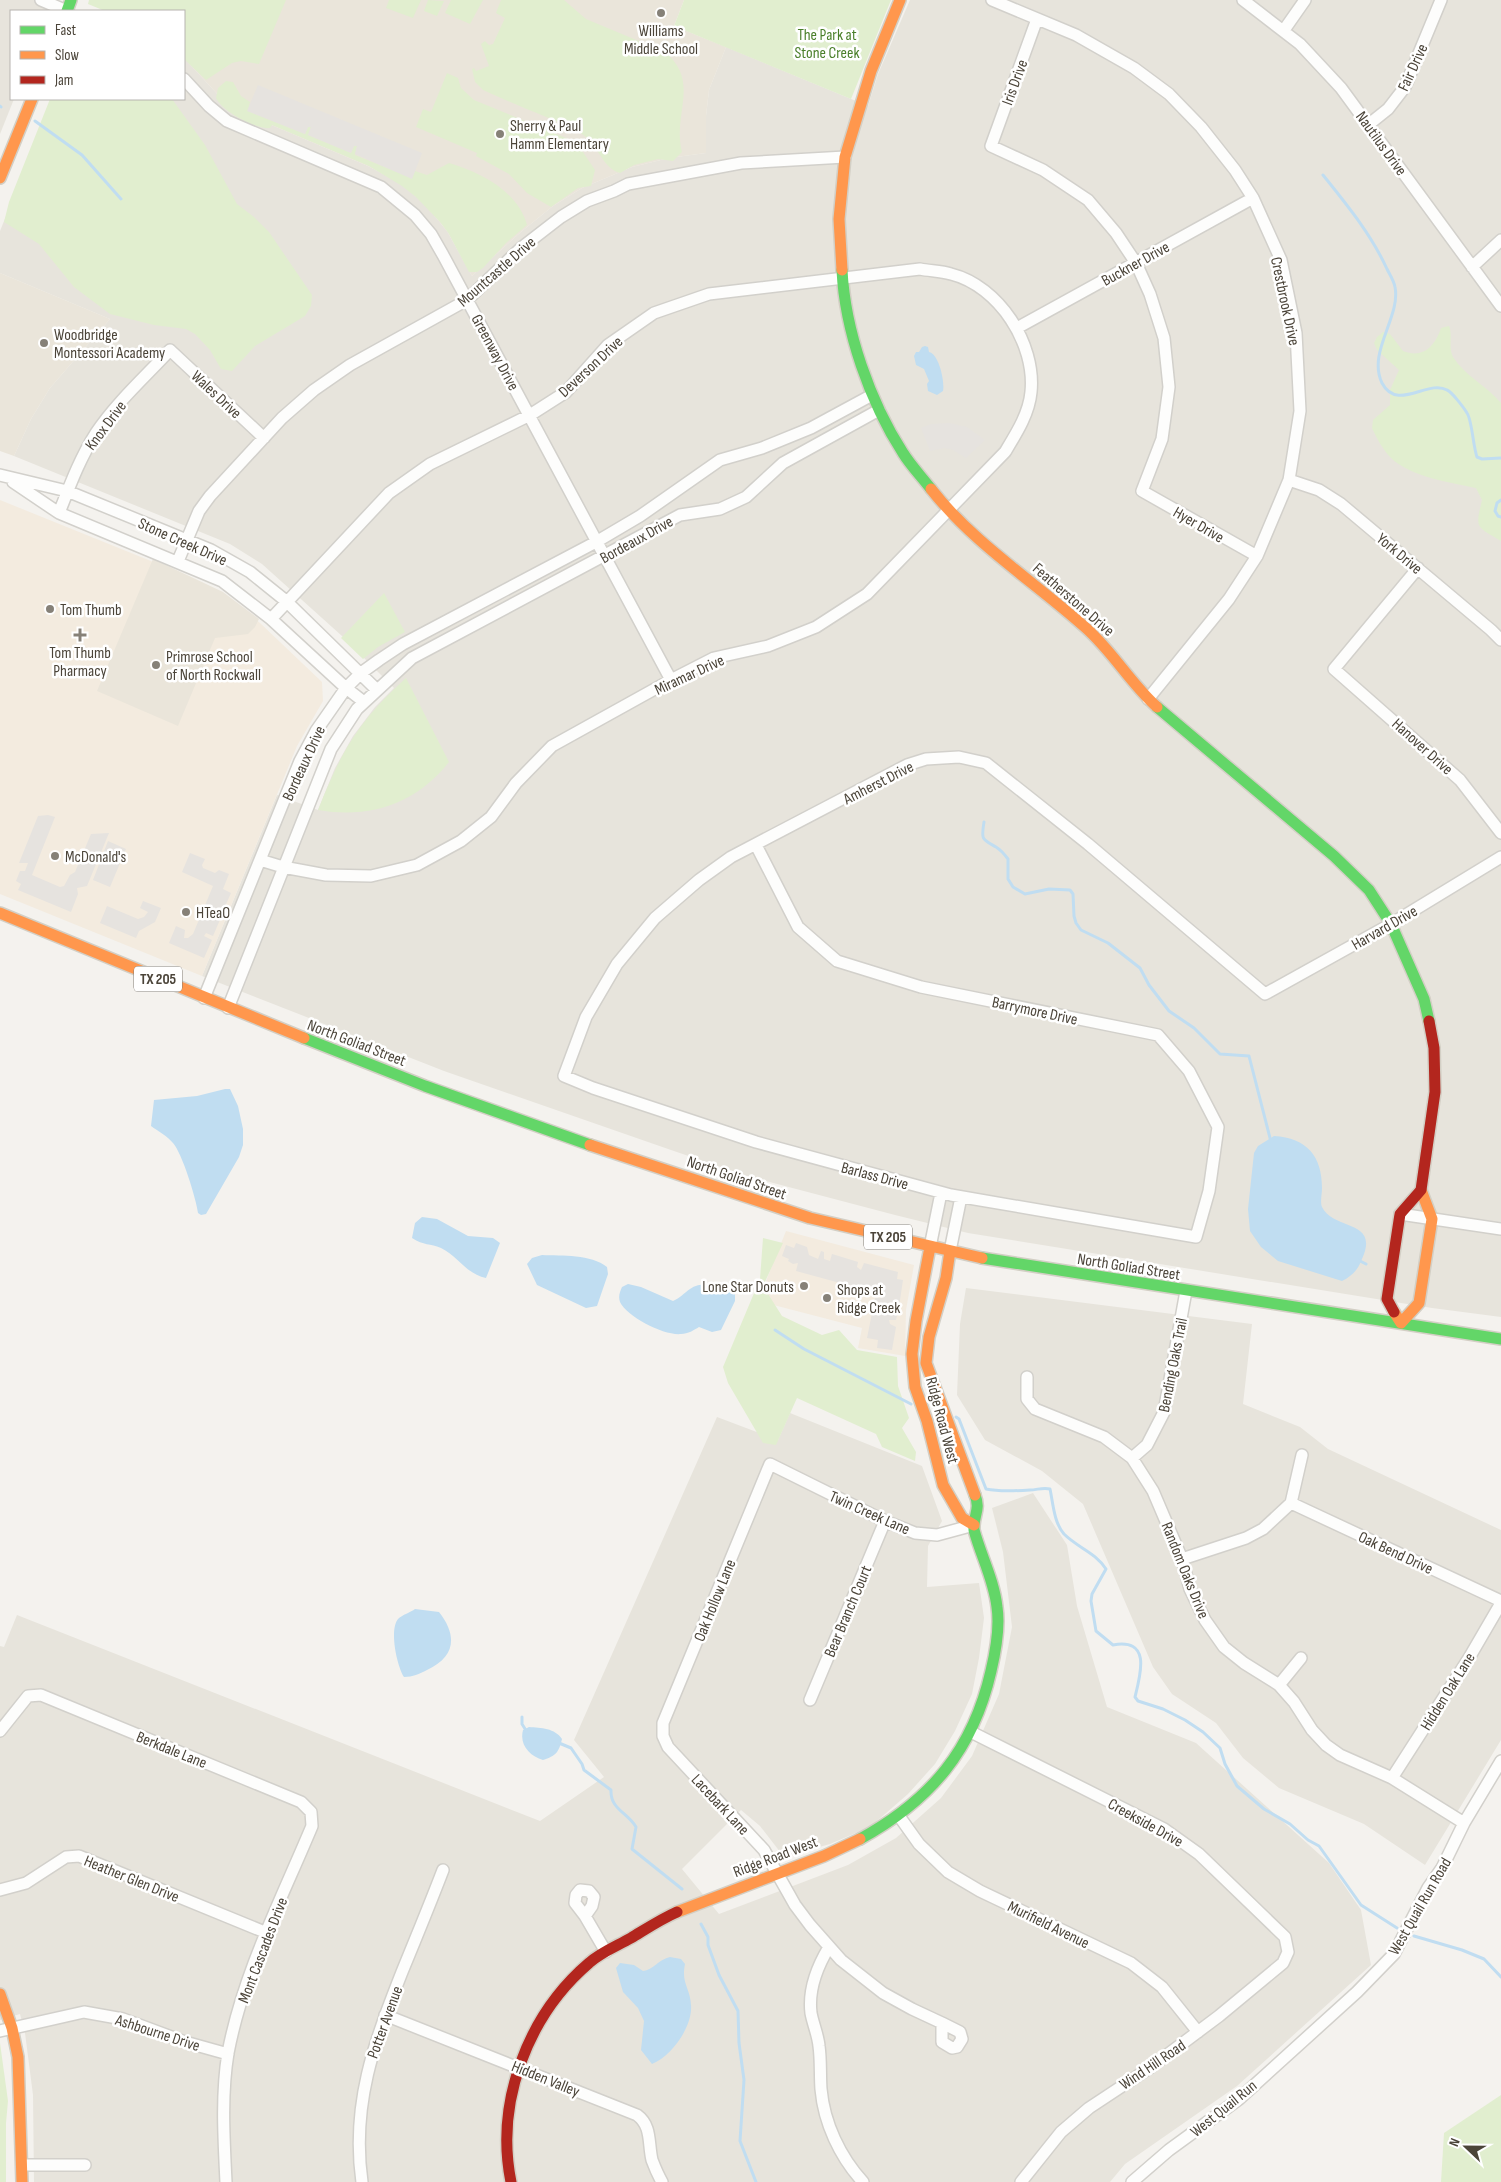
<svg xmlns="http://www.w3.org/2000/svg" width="1501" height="2182" font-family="'Sofia Sans Condensed',sans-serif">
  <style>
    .residential { fill: #e7e4dc }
    .commercial { fill: #f3ebdf }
    .education { fill: #eae5da }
    .green { fill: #e1eecf }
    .parking { fill: #e6e3df }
    .water { fill: #c0ddf1 }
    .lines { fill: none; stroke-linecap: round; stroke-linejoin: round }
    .stream { stroke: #c0ddf1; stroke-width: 3 }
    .street-casing { stroke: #d2d0cb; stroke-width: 14 }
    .fast-casing { stroke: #d3cfc5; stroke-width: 14 }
    .slow-casing { stroke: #d3cfc5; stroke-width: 14 }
    .jam-casing { stroke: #d3cfc5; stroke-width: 14 }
    .street { stroke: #fdfdfc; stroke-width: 11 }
    .fast { stroke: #63d668; stroke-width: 11 }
    .slow { stroke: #ff974d; stroke-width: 11 }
    .jam { stroke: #b3261e; stroke-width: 11 }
    .poi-dot { fill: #868178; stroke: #fff; stroke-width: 2 }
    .labels { text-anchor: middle; stroke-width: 5; stroke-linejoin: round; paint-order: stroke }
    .shield { fill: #fff; stroke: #817c74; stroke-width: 1 }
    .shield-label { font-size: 15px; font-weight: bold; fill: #4b4439 }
    .poi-label { font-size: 16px; fill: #4b4439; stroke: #fff; text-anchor: start }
    .park-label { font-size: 16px; fill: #4a7f2a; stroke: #fff }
    .street-label { font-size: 16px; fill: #4b4439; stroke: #fff }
  </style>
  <rect width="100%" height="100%" fill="#f4f2ee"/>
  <!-- residential -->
  <path class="residential" d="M0 0H54L50 11H11V99H14L0 134Z
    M910 0H1501V1317L1432 1308 968 1233 895 1215 747 1176 671 1150 444 1071 202 976 277 795 318 810 335 768 353 736 375 707 394 688 342 636 262 564 230 544 14 456 31 419 50 388 110 319 0 273V231L53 99H184V58L221 98 248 115 368 166 398 182 423 202 447 231 472 276 522 231 553 206 582 188 632 167 669 158 706 153V116L709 90 726 47 868 106 878 74Z
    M966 1288 1252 1324 1243 1404 1300 1427 1328 1449 1501 1530V1740L1425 1865 1364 1824 1279 1788 1243 1758 1216 1723 1172 1694 1153 1667 1083 1504 1042 1471 985 1440 957 1395 960 1324Z
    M790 1413 922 1466 942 1521 928 1546 927 1587 979 1583 984 1618 979 1658 972 1694 955 1731 935 1764 908 1794 870 1827 830 1844 784 1857 760 1826 741 1810 682 1869 719 1914 848 1865 896 1838 941 1798 972 1756 999 1694 1012 1627 1003 1552 992 1508 1033 1493 1067 1545 1077 1606 1107 1707 1196 1743 1329 1863 1361 1910 1371 1965 1237 2086 1125 2164 1110 2182H34L33 2095 25 2033 20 2014 0 2020V1646L4 1647 17 1615 540 1821 604 1777 574 1740 717 1417 778 1440Z"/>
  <!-- commercial -->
  <path class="commercial" d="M0 500 188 576 238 605 260 623 322 682 323 701 297 746 202 976 0 894Z
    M786 1231 914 1265 906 1310 905 1356 858 1348 862 1328 758 1301Z"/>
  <!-- education -->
  <path class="education" d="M97 0H684L674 26 726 47 709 90 706 116V153L669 158 632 167 582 188 553 206 522 231 472 276 447 231 423 202 398 182 368 166 248 115 221 98 184 58V11Z
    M0 273 110 319 50 388 31 419 14 456 0 451Z
    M153 559 223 592 259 619 255 627 248 634 215 638 178 726 97 691Z"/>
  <!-- green -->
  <path class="green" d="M89 0H286L259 64 241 61 232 63 206 80 184 59V11H105L88 4Z
    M389 0H421L413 18 386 8Z
    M428 0 444 1 437 16 424 11Z
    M451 0H483L470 24 445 13Z
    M501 0H564L586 19 665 52C701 82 672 114 682 152L673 161 658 159 634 165 620 173C604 169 598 147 586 137 574 127 558 122 544 116 524 108 503 99 483 90L475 82 472 69 474 68 476 71 489 66 481 44 485 41 489 45 493 44 505 18 496 13Z
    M684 0H891L851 99 674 26Z
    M447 73 458 78 461 88 474 100 566 138 583 152 595 170 591 186 578 188 551 207 527 193 509 174 476 156 477 153 416 127 423 109 431 112Z
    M226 81 233 82 241 96 250 102 248 111 305 134 308 127H311L308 135 351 153 354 146H357L355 155 412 178 415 171 427 175 449 163C480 172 518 191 527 225L506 243 483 268 477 272H469L449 234 441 223 416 197 402 186 369 166 272 125 270 128C256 130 222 111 216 98L218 88Z
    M50 99H172L205 145 237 204 254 217 269 232 312 295 311 306 305 316 255 346 232 371 221 369 210 350 195 334 186 329 154 325 110 314 74 287 39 244 4 222 9 202Z
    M1449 326C1453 336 1448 348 1453 357 1465 376 1487 386 1501 403V541C1476 526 1475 529 1482 500L1476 488C1449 482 1411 477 1391 458 1383 450 1376 437 1372 428L1373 420 1390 405V390L1399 370 1377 350 1374 343 1377 337 1383 332 1390 334 1403 351C1423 359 1435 346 1441 328Z
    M384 593 405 632 378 647 363 659 341 638Z
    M406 678 449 762C416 804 370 819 318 810 342 750 358 722 406 678Z
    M763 1238 783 1243 763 1286 782 1316 822 1335 839 1330 857 1350 897 1357 898 1386 909 1418 902 1428 916 1452 915 1461 882 1447 876 1434 797 1398 776 1445 763 1443 728 1383 723 1367 760 1279Z
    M0 2043 8 2101 6 2123V2182H0Z
    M1501 2095V2182H1441L1444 2133Z"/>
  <!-- parking -->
  <path class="parking" d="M258 85 422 153 412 179 355 154 357 146H354L351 153 308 135 311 127H308L305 134 247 111Z
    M950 423 967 427 985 440 966 458 953 450 944 448 930 451 921 428 931 424Z
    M48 815 55 817 32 875 60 887 64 886 70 875 75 872 91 834 109 833 87 886 77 888 78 894 71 912 18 890 21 884 16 881 20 871H25L28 863H19L38 816Z
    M108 841 126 849 110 887 93 880Z
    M190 853 205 859 202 865 203 868 215 873 219 870 229 874 223 889 231 893 223 911 215 909V912L222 915 213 936 206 933 204 936 212 940 204 958 169 943 176 926 185 930 184 938H188L193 934 213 886 182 872Z
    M143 901 161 908 155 922 139 931 136 938 100 923 107 906 138 919 144 917 148 912 140 908Z
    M796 1243 807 1247 809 1255 818 1259 821 1251 824 1252V1259L830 1261 832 1254 858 1262 857 1267 861 1270 864 1263 898 1272 897 1279 903 1280 899 1307 892 1306 890 1310 898 1312 896 1320H889L890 1324 896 1327 892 1350 877 1348 878 1340 867 1338 875 1298H882L883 1291 880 1286 875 1284 873 1292 796 1271 798 1263 793 1264 788 1261 789 1259 782 1256 786 1245 794 1248Z"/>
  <!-- water -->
  <path class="water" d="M925 346 928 347 929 352C939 354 945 382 943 391L937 395 928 391 927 384 929 381 924 369 916 365 914 356 916 352H919L922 347Z
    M225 1089H230L238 1106 243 1129V1145L239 1157 206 1214 201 1215 198 1213C196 1198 182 1153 173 1143 167 1136 158 1131 151 1126L154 1100 197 1096Z
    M1274 1136C1307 1138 1322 1156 1322 1188 1322 1194 1320 1202 1322 1207 1334 1231 1380 1219 1362 1259 1358 1270 1352 1276 1342 1281L1278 1261 1261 1247 1250 1231 1248 1209 1254 1153 1258 1146Z
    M422 1217 437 1219 468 1236 493 1238 500 1243 486 1278C466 1274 458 1256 441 1248 430 1243 424 1246 412 1238L415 1223Z
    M542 1255C562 1256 591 1254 607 1267L608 1274 597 1306 586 1308 537 1285 527 1264 532 1258Z
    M628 1284 641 1287 673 1301C680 1298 684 1293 690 1289 701 1281 725 1284 735 1293V1301L721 1330 712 1332 699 1327C694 1330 688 1334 681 1334 665 1336 627 1317 620 1302 618 1296 620 1292 622 1287Z
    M415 1609 439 1612C458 1636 455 1657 427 1670 419 1674 413 1677 404 1677 397 1666 389 1630 398 1619 402 1615 411 1612 415 1609Z
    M529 1727C541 1728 555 1728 562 1739 559 1752 556 1756 543 1760 530 1756 519 1745 523 1730Z
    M670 1957 681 1959 685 1964C681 1984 690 1987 691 2005 693 2026 672 2056 652 2064L641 2050 644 2021 638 2008 623 1992 616 1968 620 1963 634 1965 643 1971C653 1970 659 1959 670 1957Z"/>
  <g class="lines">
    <!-- stream -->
    <path class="stream" d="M0 106 1 107
      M35 121 82 155 121 199
      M1323 175C1347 205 1371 234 1387 269 1390 275 1394 281 1395 287 1401 317 1367 352 1382 383 1397 412 1428 379 1447 390 1452 392 1464 408 1467 413 1472 420 1473 446 1477 457L1482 459 1501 458
      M1501 500 1497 503 1495 511 1498 516 1501 517
      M984 822C981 840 982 839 996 847 1001 850 1005 855 1008 859V879L1013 887 1025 894 1049 889 1070 890 1073 894 1074 916 1076 923 1081 930 1108 943 1140 968 1149 985 1169 1011 1194 1028 1220 1054 1249 1056 1271 1142
      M1358 1260 1366 1264
      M775 1330 804 1349 911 1404
      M956 1417 959 1419 986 1489C1000 1492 1015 1491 1030 1490 1037 1490 1043 1487 1050 1489 1053 1503 1054 1523 1064 1534 1078 1548 1095 1552 1106 1569L1092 1594 1091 1601 1096 1631 1113 1645C1151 1638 1141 1673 1135 1697L1138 1701 1163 1709 1185 1720 1203 1732 1220 1748 1225 1764 1237 1786 1264 1809 1290 1824 1308 1840 1319 1846 1361 1905 1397 1928
      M522 1717V1724L527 1732
      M559 1743 571 1748 582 1764 584 1770 611 1790C610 1809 628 1813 636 1827L632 1849 682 1889
      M701 1924 708 1937V1945L719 1975 738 2011 739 2043 744 2080 740 2141 756 2182
      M1414 1936 1462 1950 1484 1959 1501 1977"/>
    <!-- street casing -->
    <g class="street-casing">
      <path id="street" d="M41 0 67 11
        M992 0 1076 35 1134 68 1169 94 1201 127 1235 170 1253 198 1281 260 1296 333 1300 411 1289 480 1257 556 1229 599 1148 699
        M1243 0 1300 44 1341 88 1501 306
        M1037 19 991 146 1043 170 1088 200 1116 233 1136 263 1150 294 1164 338 1169 387 1162 439 1142 491 1257 556
        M1284 30 1305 0
        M184 79 209 106 227 121 381 187 415 215 431 234 443 255 671 680
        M1368 125 1388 109 1405 87 1441 0
        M1472 267 1501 240
        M1017 328 1253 198
        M0 475 67 491 211 550 250 572 286 601 377 690
        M1289 480 1319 490 1341 504 1491 630 1501 640
        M13 482 59 513 222 581 271 619 346 688 364 702
        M59 513C70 485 80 458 96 433 116 403 145 377 170 350L264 438
        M178 561 199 511 210 496 282 418 314 390 350 365 467 300 521 248 561 217 587 201 614 191 628 184 741 163 845 157
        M1418 568 1334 669 1460 780 1501 833
        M756 845 798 927 837 961 921 987 1158 1035 1189 1071 1218 1127 1209 1191 1196 1237 951 1195 756 1142 593 1088 564 1076 586 1017 617 964 655 918 699 880 731 857 907 765 926 759 959 757 986 763 1088 844 1265 994 1391 924 1501 857
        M260 860 283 867 326 875 371 876 417 865 461 841 491 817 516 783 552 746 671 680 714 658 768 646 816 627 867 594 1005 452C1016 434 1029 414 1031 392 1036 344 999 286 951 274 941 271 930 271 920 269L709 294 654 313 608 345 566 392 530 415 430 464 389 493 271 619
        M204 998 300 761 316 731 346 688 361 673 379 660 403 644 596 542 640 516 720 460 762 448 811 428 872 395
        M228 1008 331 749 357 709 412 658 680 515 720 509 746 497 783 463 879 410
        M1400 1214 1501 1229
        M930 1247 941 1193
        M950 1251 961 1197
        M1027 1377V1399L1035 1409 1104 1437 1132 1458 1153 1491 1182 1559 1190 1589 1205 1620 1224 1647 1244 1663 1279 1685 1294 1702 1312 1730 1326 1745 1340 1755 1392 1778 1464 1823
        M1132 1458 1147 1445 1164 1412 1186 1291
        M1291 1503 1501 1601
        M1182 1559 1246 1538 1263 1529 1291 1503 1302 1455
        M1279 1685 1301 1658
        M810 1700 885 1521
        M0 1731 28 1696 41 1695 301 1802 311 1812 312 1826C281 1900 243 1974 228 2053 221 2095 224 2140 226 2182
        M971 1732 1164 1829 1199 1854 1285 1937 1288 1952 1283 1963 1219 2016 1151 2067 1089 2108 1061 2132 1021 2182
        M1392 1778 1469 1658 1501 1603
        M899 1816 919 1844 948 1872 980 1891 1131 1963 1162 1987 1198 2032
        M0 1890 26 1883 66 1857 79 1856 267 1933
        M580 1890 589 1891 594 1897 592 1906 585 1916 575 1903 576 1895Z
        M585 1916 606 1952
        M829 1947C817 1967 808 1989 811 2013 813 2024 818 2035 819 2046 821 2060 820 2075 821 2089 824 2123 840 2157 863 2182
        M385 2015 637 2115C652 2126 648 2143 652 2160 655 2168 658 2175 662 2182
        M942 2023 912 2009 883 1993 841 1960 810 1925 795 1905 764 1850 668 1747 663 1736V1723L770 1464 885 1521 915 1533 937 1535 974 1525
        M942 2023 960 2032 962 2039 957 2047 952 2048 942 2042Z
        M0 2031 84 2012 123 2019 185 2042 228 2054
        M22 2165H85
        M362 2182C351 2105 374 2043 402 1972 416 1938 430 1904 443 1870
        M1132 2182 1169 2150 1239 2099 1357 1992 1394 1954 1428 1888 1442 1868 1464 1823 1501 1761"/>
    </g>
    <!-- fast casing -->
    <g class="fast-casing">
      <path id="fast" d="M67 11 71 0
        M842 270C845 331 870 402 903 453 911 466 922 477 931 489
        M1157 707 1334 856 1369 890 1391 924 1424 999 1429 1021
        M304 1038 425 1086 590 1145
        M982 1258 1501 1339
        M860 1839C931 1800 973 1750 991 1671 996 1650 1000 1627 997 1607 994 1580 981 1556 974 1530 973 1515 981 1510 975 1495"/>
    </g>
    <!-- slow casing -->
    <g class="slow-casing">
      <path id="slow" d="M0 178 32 99
        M842 270 839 219 845 157 871 71 900 0
        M931 489C974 544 1035 582 1086 628 1113 652 1131 684 1157 707
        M0 913 304 1038
        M590 1145 810 1218 982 1258
        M930 1247 916 1321 912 1354 915 1387 927 1421 943 1485 962 1518 974 1525
        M950 1251 946 1278 929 1337 926 1363 975 1495
        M1394 1312 1401 1323 1419 1303 1432 1219 1421 1190
        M677 1912 824 1856 860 1839
        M0 1994 12 2028 18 2057 22 2182"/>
    </g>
    <!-- jam casing -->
    <g class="jam-casing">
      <path id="jam" d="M1394 1312 1387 1299 1400 1214 1421 1190 1435 1092 1434 1048 1429 1021
        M511 2182C495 2103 527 2016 589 1963 601 1952 617 1946 631 1938 646 1929 661 1919 677 1912"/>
    </g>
    <!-- street -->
    <use href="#street" class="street"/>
    <!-- fast -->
    <use href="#fast" class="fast"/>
    <!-- slow -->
    <use href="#slow" class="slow"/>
    <!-- jam -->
    <use href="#jam" class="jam"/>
  </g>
  <!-- markers -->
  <g class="poi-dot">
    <circle cx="661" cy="13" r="5"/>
    <circle cx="500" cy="134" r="5"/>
    <circle cx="44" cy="343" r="5"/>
    <circle cx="50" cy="609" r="5"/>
    <path d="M77.5 627.5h5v5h5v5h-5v5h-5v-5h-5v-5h5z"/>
    <circle cx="156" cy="665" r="5"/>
    <circle cx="55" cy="856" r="5"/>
    <circle cx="186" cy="912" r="5"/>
    <circle cx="804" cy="1286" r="5"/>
    <circle cx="827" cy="1298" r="5"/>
  </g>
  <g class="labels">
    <!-- shield labels -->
    <g class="shield">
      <rect x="134" y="966.5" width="48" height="25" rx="4"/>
      <rect x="864" y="1224.5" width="48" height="25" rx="4"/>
    </g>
    <g class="shield-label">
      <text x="158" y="984">TX 205</text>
      <text x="888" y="1242">TX 205</text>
    </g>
    <!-- poi labels -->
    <g class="poi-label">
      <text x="661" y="36" text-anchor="middle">Williams<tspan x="661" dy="18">Middle School</tspan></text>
      <text x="510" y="131">Sherry &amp; Paul<tspan x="510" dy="18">Hamm Elementary</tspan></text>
      <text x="54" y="340">Woodbridge<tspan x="54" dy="18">Montessori Academy</tspan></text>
      <text x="60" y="615">Tom Thumb</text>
      <text x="80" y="658" text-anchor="middle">Tom Thumb<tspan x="80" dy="18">Pharmacy</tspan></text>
      <text x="166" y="662">Primrose School<tspan x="166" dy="18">of North Rockwall</tspan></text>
      <text x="65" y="862">McDonald's</text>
      <text x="196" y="918">HTeaO</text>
      <text x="794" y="1292" text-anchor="end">Lone Star Donuts</text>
      <text x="837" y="1295">Shops at<tspan x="837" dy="18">Ridge Creek</tspan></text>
    </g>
    <!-- park labels -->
    <g class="park-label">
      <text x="827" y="40">The Park at<tspan x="827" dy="18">Stone Creek</tspan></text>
    </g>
    <!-- street labels -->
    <g class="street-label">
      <text transform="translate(1412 67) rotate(-65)" y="6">Fair Drive</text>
      <text transform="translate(1014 82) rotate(-70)" y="6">Iris Drive</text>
      <text transform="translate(1382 143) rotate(54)" y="6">Nautilus Drive</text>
      <text transform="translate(1135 263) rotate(-29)" y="6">Buckner Drive</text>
      <text transform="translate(496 271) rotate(-41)" y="6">Mountcastle Drive</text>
      <text transform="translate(1286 301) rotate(78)" y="6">Crestbrook Drive</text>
      <text transform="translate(496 352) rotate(62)" y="6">Greenway Drive</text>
      <text transform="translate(590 366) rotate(-43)" y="6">Deverson Drive</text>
      <text transform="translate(217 394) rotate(43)" y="6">Wales Drive</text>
      <text transform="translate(105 425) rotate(-53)" y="6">Knox Drive</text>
      <text transform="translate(1199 524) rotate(30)" y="6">Hyer Drive</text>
      <text transform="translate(636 539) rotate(-29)" y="6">Bordeaux Drive</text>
      <text transform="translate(183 541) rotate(24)" y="6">Stone Creek Drive</text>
      <text transform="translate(1400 553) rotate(40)" y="6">York Drive</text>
      <text transform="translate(1074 599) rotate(41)" y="6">Featherstone Drive</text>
      <text transform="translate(689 674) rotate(-25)" y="6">Miramar Drive</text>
      <text transform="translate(1423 746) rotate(42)" y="6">Hanover Drive</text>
      <text transform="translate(303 763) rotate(-65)" y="6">Bordeaux Drive</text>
      <text transform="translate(878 782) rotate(-27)" y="6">Amherst Drive</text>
      <text transform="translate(1384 927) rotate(-30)" y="6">Harvard Drive</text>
      <text transform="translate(1035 1010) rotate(12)" y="6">Barrymore Drive</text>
      <text transform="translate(357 1042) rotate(21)" y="6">North Goliad Street</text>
      <text transform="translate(875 1175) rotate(15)" y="6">Barlass Drive</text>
      <text transform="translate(737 1177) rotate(19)" y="6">North Goliad Street</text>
      <text transform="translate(1129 1266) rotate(9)" y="6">North Goliad Street</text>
      <text transform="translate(1172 1365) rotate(-79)" y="6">Bending Oaks Trail</text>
      <text transform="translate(943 1420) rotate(75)" y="6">Ridge Road West</text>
      <text transform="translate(870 1512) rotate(24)" y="6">Twin Creek Lane</text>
      <text transform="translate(1396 1552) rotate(25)" y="6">Oak Bend Drive</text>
      <text transform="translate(1186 1570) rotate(68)" y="6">Random Oaks Drive</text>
      <text transform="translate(714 1600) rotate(-68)" y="6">Oak Hollow Lane</text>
      <text transform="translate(847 1611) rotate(-67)" y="6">Bear Branch Court</text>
      <text transform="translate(1447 1691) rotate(-58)" y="6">Hidden Oak Lane</text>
      <text transform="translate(172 1749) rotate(22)" y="6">Berkdale Lane</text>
      <text transform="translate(721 1804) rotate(47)" y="6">Lacebark Lane</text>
      <text transform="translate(1146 1822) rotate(29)" y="6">Creekside Drive</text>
      <text transform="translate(775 1856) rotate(-21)" y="6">Ridge Road West</text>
      <text transform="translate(132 1878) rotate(22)" y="6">Heather Glen Drive</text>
      <text transform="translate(1419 1906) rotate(-60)" y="6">West Quail Run Road</text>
      <text transform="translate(1049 1924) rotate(26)" y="6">Murifield Avenue</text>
      <text transform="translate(262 1950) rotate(-69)" y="6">Mont Cascades Drive</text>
      <text transform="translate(384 2022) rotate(-70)" y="6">Potter Avenue</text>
      <text transform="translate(158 2032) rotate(18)" y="6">Ashbourne Drive</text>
      <text transform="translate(1152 2064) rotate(-34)" y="6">Wind Hill Road</text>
      <text transform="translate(546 2078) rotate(22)" y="6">Hidden Valley</text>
      <text transform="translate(1223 2108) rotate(-39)" y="6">West Quail Run</text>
    </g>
  </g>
  <!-- legend -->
  <rect x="10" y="10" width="175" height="90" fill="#ffffff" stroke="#b7b4b0"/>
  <rect x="20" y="26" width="25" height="8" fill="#63d668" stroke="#b7b4b0"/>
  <text x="55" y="35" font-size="15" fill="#4b4439">Fast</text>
  <rect x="20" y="51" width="25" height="8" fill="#ff974d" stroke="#b7b4b0"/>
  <text x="55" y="60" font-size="15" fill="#4b4439">Slow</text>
  <rect x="20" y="76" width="25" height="8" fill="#b3261e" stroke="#b7b4b0"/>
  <text x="55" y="85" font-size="15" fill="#4b4439">Jam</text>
  <!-- north arrow -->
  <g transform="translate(1466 2147) rotate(292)" stroke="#ffffff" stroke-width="4" paint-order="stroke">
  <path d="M0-4L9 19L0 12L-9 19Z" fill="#4b4439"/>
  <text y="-8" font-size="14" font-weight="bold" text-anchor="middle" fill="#4b4439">N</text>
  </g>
</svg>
